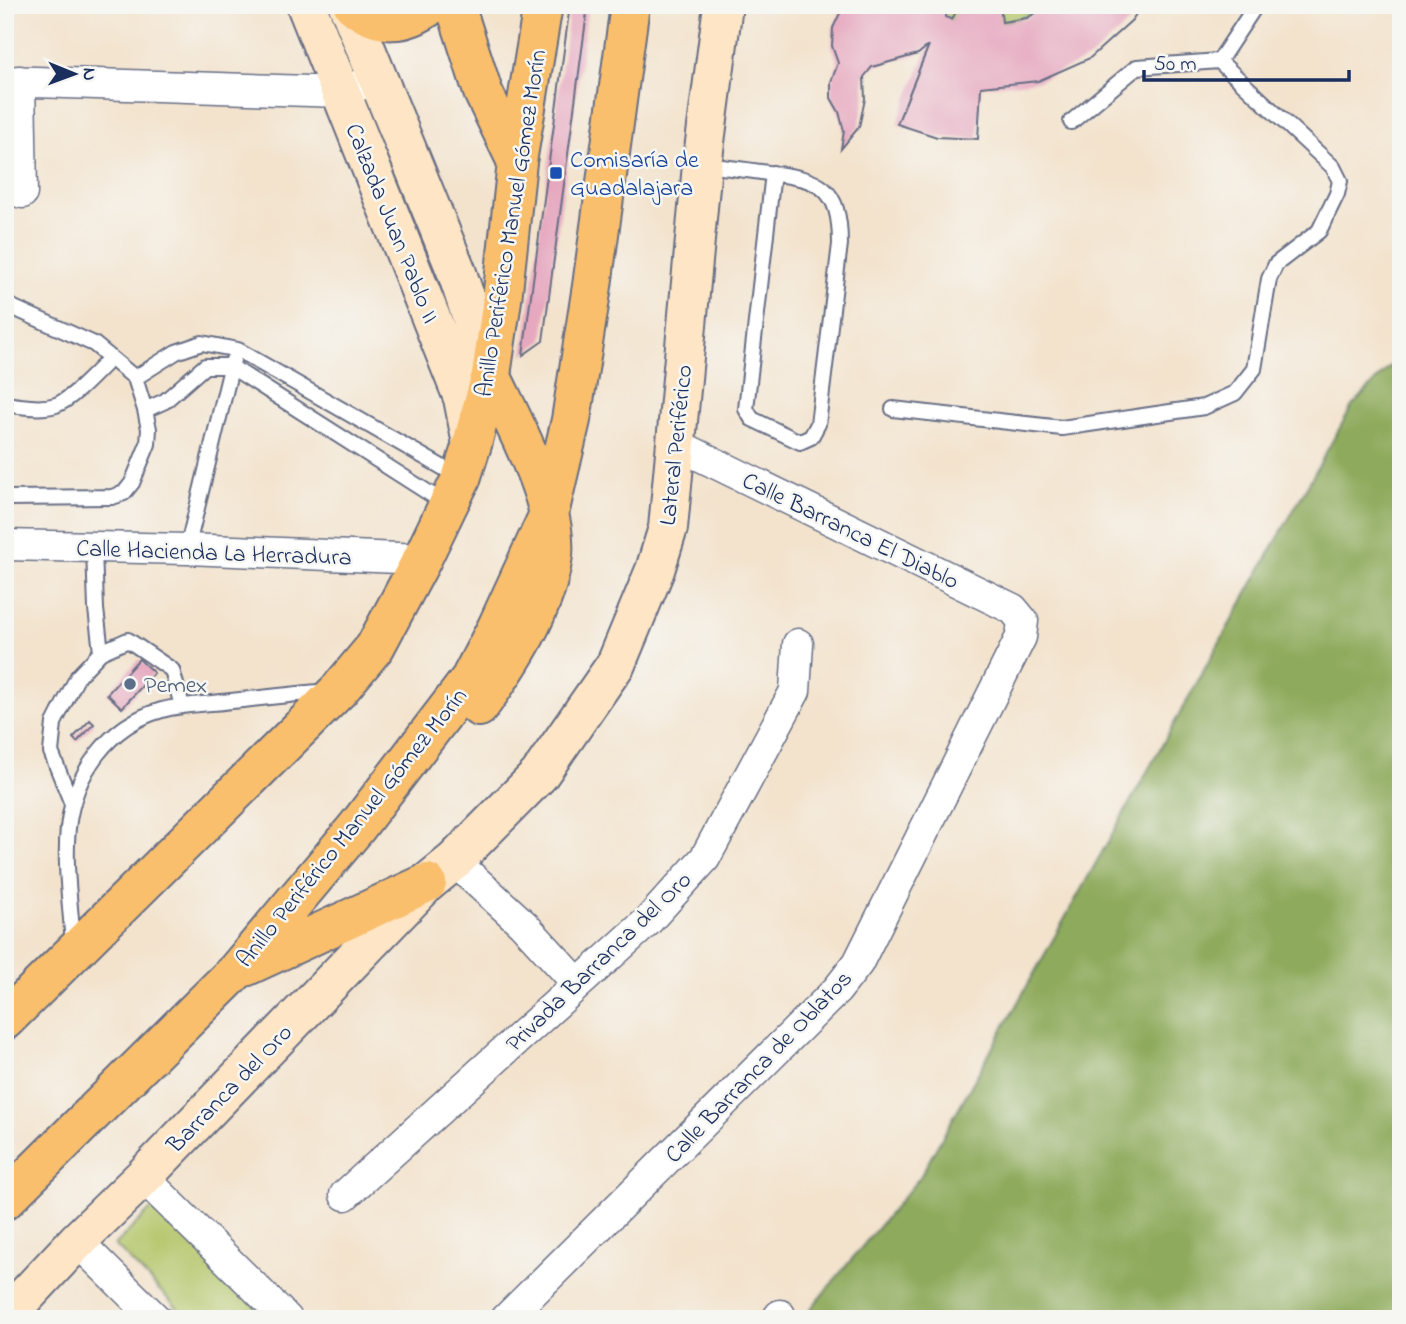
<svg xmlns="http://www.w3.org/2000/svg" width="1406" height="1324" font-family="'Indie Flower',sans-serif">
  <style>
    .green { fill: #b3c568; stroke: #677a63; stroke-width: 2 }
    .forest { fill: #8eaa5c; stroke: #546c5d; stroke-width: 2 }
    .building { fill: #e6a8bf }
    .lines { fill: none; stroke-linecap: round; stroke-linejoin: round }
    .lane-casing { stroke: #676e85; stroke-width: 18 }
    .street-casing { stroke: #676e85; stroke-width: 33 }
    .secondary-casing { stroke: #676e85; stroke-width: 42 }
    .highway-casing { stroke: #676e85; stroke-width: 42 }
    .lane { stroke: #fff; stroke-width: 14 }
    .street { stroke: #fff; stroke-width: 30 }
    .secondary { stroke: #fde5c5; stroke-width: 38 }
    .highway { stroke: #f9bf6d; stroke-width: 38 }
    .transit-dot { fill: #1a4fb4; stroke: #f6f6f2; stroke-width: 2.5 }
    .service-dot { fill: #5c6f8a; stroke: #f6f6f2; stroke-width: 2.5 }
    .labels { text-anchor: middle; stroke-width: 5; stroke-linejoin: round; paint-order: stroke }
    .transit-label { font-size: 24px; fill: #164399; stroke: #f6f6f2; text-anchor: start }
    .street-label { font-size: 24px; fill: #1b2f5e; stroke: #f6f6f2 }
    .service-label { font-size: 24px; fill: #4e5e75; stroke: #f6f6f2; text-anchor: start }
  </style>
  <rect width="100%" height="100%" fill="#f6f6f2"/>
  <filter id="ink" filterUnits="userSpaceOnUse"><feTurbulence type="fractalNoise" baseFrequency=".0143" numOctaves="2"/><feDisplacementMap in="SourceGraphic" scale="14" xChannelSelector="R" yChannelSelector="G"/><feConvolveMatrix kernelMatrix="1 2 1 2 8 2 1 2 1" color-interpolation-filters="sRGB"/></filter>
  <filter id="wash" filterUnits="userSpaceOnUse"><feTurbulence type="fractalNoise" baseFrequency=".00686" numOctaves="4" result="noise"/><feDisplacementMap in="SourceGraphic" scale="28" xChannelSelector="R" yChannelSelector="G"/><feGaussianBlur stdDeviation="1.57" result="paint"/><feColorMatrix in="noise" values="0 0 0 0 0 0 0 0 0 0 0 0 0 0 0 0 0 1.4 0 .05"/><feComposite in="paint" operator="in"/></filter>
  <g filter="url(#wash)">
    <rect width="100%" height="100%" fill="#f3e3cd"/>
    <!-- green -->
    <path class="green" d="M922 5H1048C1020 21 985 30 952 20 942 16 931 10 922 5Z
      M155 1205 268 1319H188L115 1245Z"/>
    <!-- forest -->
    <path class="forest" d="M1401 355V1319H802L920 1177 1352 406Z"/>
    <g id="blocks">
      <!-- building -->
      <path class="building" d="M570 5H588L543 341 523 355Z
        M848 5H947L946 17 952 20 959 5H1000L1002 22 1027 18 1048 5H1142L1132 20 1090 58 1038 81 981 87 978 139 937 137 897 124 929 45 918 54 872 67 864 77 865 99 859 127 841 149 844 131 839 112 831 98V82L838 63 832 46 833 28 841 11Z
        M139 659 154 673 122 708 107 694Z
        M90 720 94 724 77 742 73 738Z"/>
    </g>
  </g>
  <g filter="url(#ink)">
    <use href="#blocks" fill-opacity="0" stroke="#676e85" stroke-width="2"/>
    <g class="lines">
      <!-- lane casing -->
      <g class="lane-casing">
        <path id="lane" d="M1071 122 1137 67 1219 61
          M703 165C725 167 747 170 768 173 821 179 840 187 840 244L818 424 811 437 800 442 752 419 746 409 773 173
          M5 304 94 344 135 378 145 410 149 429 148 444 132 483 124 493 112 497 5 498
          M135 378 176 352 202 343 238 350 461 478
          M5 404C21 406 40 410 56 405 73 399 97 371 111 358
          M893 409 1062 428 1204 407 1235 393 1254 369 1269 279 1276 264 1319 231 1337 194 1340 181 1333 167 1219 61 1256 5
          M145 410 165 401 205 366H230L446 504
          M94 547 96 609 101 652
          M187 549 233 360
          M72 804 51 752 54 723 78 676 101 652 128 640 172 670 182 706
          M73 946C71 908 64 866 68 828 74 774 108 725 162 710 184 704 209 704 231 701 263 698 295 694 327 691"/>
      </g>
      <!-- street casing -->
      <g class="street-casing">
        <path id="street" d="M5 81 341 92 358 86
          M20 81 22 193
          M5 545 187 549 422 559
          M454 861 523 924 578 984
          M143 1177 287 1319
          M345 1195 648 921 705 858 795 691 798 644
          M77 1241 156 1319
          M506 1319 837 990 858 963 1021 637 1023 621 1013 609 676 444
          M777 1319 780 1315"/>
      </g>
      <!-- secondary casing -->
      <g class="secondary-casing">
        <path id="secondary" d="M306 5 463 398 472 444
          M348 5 456 270 491 375
          M5 1318 77 1241 143 1177 427 883 454 861 539 775 616 664 655 570 668 528 702 165 723 5"/>
      </g>
      <!-- highway casing -->
      <g class="highway-casing">
        <path id="highway" d="M353 5C378 26 406 25 431 5
          M455 5 483 92 517 162
          M479 707C511 663 546 610 553 555 558 503 513 422 491 375
          M245 967 427 883
          M5 1020 339 690 375 647 422 559 448 505 461 479 472 444 491 375 502 300 517 162 543 5
          M5 1200 236 971 357 827 470 679 497 627 549 514 571 420 592 286 630 5"/>
      </g>
      <!-- lane -->
      <use href="#lane" class="lane"/>
      <!-- street -->
      <use href="#street" class="street"/>
      <!-- secondary -->
      <use href="#secondary" class="secondary"/>
      <!-- highway -->
      <use href="#highway" class="highway"/>
    </g>
  </g>
  <!-- markers -->
  <rect class="transit-dot" x="549" y="166" width="14" height="14" rx="3.5"/>
  <circle class="service-dot" cx="130" cy="684" r="7"/>
  <g class="labels">
    <!-- transit labels -->
    <g class="transit-label">
      <text x="570" y="167">Comisaría de<tspan x="570" dy="28">Guadalajara</tspan></text>
    </g>
    <!-- street labels -->
    <g class="street-label">
      <text transform="translate(393 223) rotate(68)" y="8">Calzada Juan Pablo II</text>
      <text transform="translate(510 223) rotate(-81)" y="8">Anillo Periférico Manuel Gómez Morín</text>
      <text transform="translate(675 445) rotate(-84)" y="8">Lateral Periférico</text>
      <text transform="translate(851 530) rotate(26)" y="8">Calle Barranca El Diablo</text>
      <text transform="translate(214 552) rotate(2)" y="8">Calle Hacienda La Herradura</text>
      <text transform="translate(351 827) rotate(-51)" y="8">Anillo Periférico Manuel Gómez Morín</text>
      <text transform="translate(598 961) rotate(-44)" y="8">Privada Barranca del Oro</text>
      <text transform="translate(758 1066) rotate(-46)" y="8">Calle Barranca de Oblatos</text>
      <text transform="translate(229 1088) rotate(-46)" y="8">Barranca del Oro</text>
    </g>
    <!-- service labels -->
    <g class="service-label">
      <text x="144" y="692">Pemex</text>
    </g>
  </g>
  <!-- margin -->
  <rect width="1406" height="1324" fill="none" stroke="#f6f6f2" stroke-width="28"/>
  <!-- north arrow -->
  <g transform="translate(74 74) rotate(91)" stroke="#f6f6f2" stroke-width="5" paint-order="stroke">
  <path d="M0-5L12 26L0 18L-12 26Z" fill="#1b2f5e"/>
  <text y="-10" font-size="19" font-weight="bold" text-anchor="middle" fill="#1b2f5e">N</text>
  </g>
  <!-- scale -->
  <path d="M1144 70v10h205v-10" fill="none" stroke="#1b2f5e" stroke-width="3.5"/>
  <text x="1154" y="70" font-size="21" fill="#1b2f5e" stroke="#f6f6f2" stroke-width="5" paint-order="stroke">50 m</text>
</svg>
